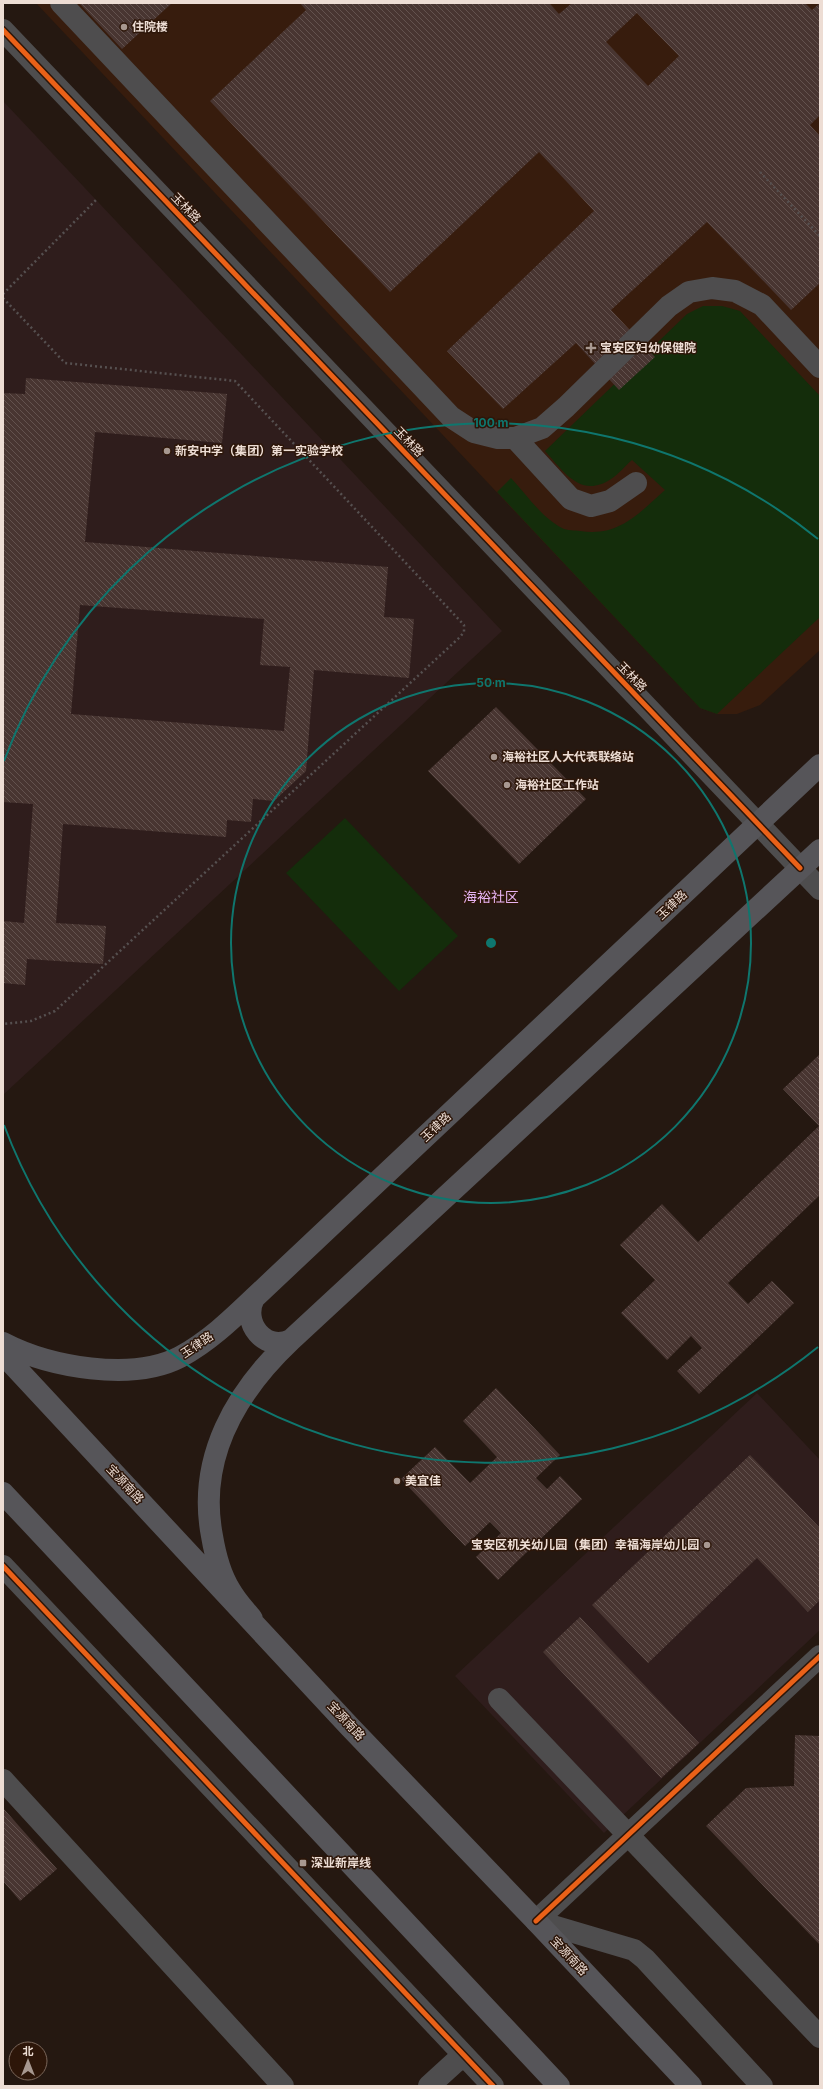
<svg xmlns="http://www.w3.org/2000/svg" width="823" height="2089" font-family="Inter,'Noto Sans SC',sans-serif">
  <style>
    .education { fill: #2f1d1c }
    .built { fill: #371c0d }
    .garden { fill: #142d0b }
    .building { fill: url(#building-back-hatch); fill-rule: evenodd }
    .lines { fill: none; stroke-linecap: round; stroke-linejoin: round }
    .path { stroke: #565050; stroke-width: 2.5; stroke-dasharray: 2 3; stroke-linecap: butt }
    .minor { stroke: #4e4d4e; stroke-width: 22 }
    .major { stroke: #565559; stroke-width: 22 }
    .cycleway-casing { stroke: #2d1609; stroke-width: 8 }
    .cycleway { stroke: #ea6118; stroke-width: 5 }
    .ring { fill: none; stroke: #0f766e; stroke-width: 2 }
    .poi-dot { fill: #a79890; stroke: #2d1609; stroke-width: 1.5 }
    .labels { text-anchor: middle; stroke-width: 3; stroke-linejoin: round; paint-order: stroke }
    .poi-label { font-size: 12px; font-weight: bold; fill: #edddd4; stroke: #2d1609; text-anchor: start }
    .street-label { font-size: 12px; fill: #edddd4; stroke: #2d1609 }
    .quarter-label { font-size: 14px; fill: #e5b3f2; stroke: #2d1609 }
    .centre { fill: #0f766e; stroke: #2d1609; stroke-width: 2 }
    .ring-label { font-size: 12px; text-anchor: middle; font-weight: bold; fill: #0f766e; stroke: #2d1609; stroke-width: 3; stroke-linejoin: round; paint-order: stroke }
  </style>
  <defs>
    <pattern id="building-back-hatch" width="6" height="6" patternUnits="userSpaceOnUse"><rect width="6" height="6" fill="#483531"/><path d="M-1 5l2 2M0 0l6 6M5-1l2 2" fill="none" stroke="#63524e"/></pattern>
  </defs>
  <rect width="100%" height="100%" fill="#251811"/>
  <!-- education -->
  <path class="education" d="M3 101 502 631 3 1095Z
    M757 1393 820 1460V1630L604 1833 455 1676Z"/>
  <!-- built -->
  <path class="built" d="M36 3H820V650L760 705 737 714H717L700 708Z"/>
  <!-- garden -->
  <path class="garden" d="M703 306H722L740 311 820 396V617L717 714 700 708 497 492 511 478C526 494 542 518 562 528 567 531 575 530 580 531 619 537 638 514 665 490L632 460C625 466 619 474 611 479 581 499 564 472 545 451L687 314Z
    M345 818 458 936 399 991 286 873Z"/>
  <!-- building -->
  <path class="building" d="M81 3H172L122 49 80 4Z
    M300 3H549L559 14 572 3H805L812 10 820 3V115L810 125 820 136V283L791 310 707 222 611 310 655 357 619 390 576 343 503 409 447 351 594 211 539 152 390 292 210 101 306 10ZM637 13 679 56 648 86 606 42Z
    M26 378 227 394 222 443 95 432 85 542 388 567 384 617 414 619 409 678 314 670 306 771 274 801 253 799 251 822 227 820 226 837 63 824 56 923 106 926 103 964 27 959 25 985 3 983V921L24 923 33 804 3 802V393L25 394ZM80 605 264 619 260 665 290 667 284 731 71 714Z
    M496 707 586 799 519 864 428 771Z
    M820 1054V1195L728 1283 748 1304 772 1281 794 1303 699 1394 677 1371 702 1348 691 1336 667 1360 621 1313 655 1280 620 1245 662 1204 698 1242 819 1126 783 1089Z
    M496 1388 560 1455 536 1478 547 1489 560 1476 582 1499 498 1580 476 1557 501 1533 490 1522 465 1546 401 1479 435 1447 470 1483 497 1457 463 1421Z
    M750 1455 820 1528V1600L808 1612 757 1558 648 1663 592 1605Z
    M580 1617 699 1743 661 1778 543 1652Z
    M795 1735 820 1736V1945L706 1826 746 1788 794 1786Z
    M3 1808 57 1869 20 1901 3 1881Z"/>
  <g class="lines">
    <!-- path -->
    <path class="path" d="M760 172 820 236
      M3 294 96 200
      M3 298 65 363 235 381 464 625V632L460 637 55 1011 31 1021 3 1024"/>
    <!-- minor -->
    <path class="minor" d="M61 3 451 417 474 432 498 438H515L542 428 566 407 669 306 689 292 712 288 735 291 762 305 820 367
      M3 30 820 889
      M515 438 571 499 591 506 610 501 636 483
      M3 1566 493 2086
      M499 1699 820 2037
      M3 1780 283 2086
      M536 1921 820 1656
      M536 1921 634 1950 645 1959 762 2086
      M429 2086 463 2055"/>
    <!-- major -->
    <path class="major" d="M254 1298C241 1323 265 1352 291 1340
      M3 1343C49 1367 132 1382 180 1357 208 1342 231 1320 254 1298L820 765
      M3 1354 350 1727 536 1921 691 2086
      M3 1493 559 2086
      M252 1619C245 1610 236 1601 230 1590 220 1574 215 1554 212 1536 197 1458 236 1392 291 1340L820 850"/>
    <!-- cycleway casing -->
    <g class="cycleway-casing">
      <path id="cycleway" d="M3 30 800 868
        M3 1566 493 2086
        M536 1921 820 1656"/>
    </g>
    <!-- cycleway -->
    <use href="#cycleway" class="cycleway"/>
  </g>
  <!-- distance rings -->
  <g class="ring">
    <circle cx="491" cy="943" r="260"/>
    <path d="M818 1347A520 520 0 0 1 4 1125M4 761A520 520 0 0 1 818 539"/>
  </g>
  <!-- markers -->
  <g class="poi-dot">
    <circle cx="124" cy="27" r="4"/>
    <path d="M589 342h4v4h4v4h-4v4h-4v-4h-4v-4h4z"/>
    <circle cx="167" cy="451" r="4"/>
    <circle cx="494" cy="757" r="4"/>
    <circle cx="507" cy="785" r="4"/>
    <circle cx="397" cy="1481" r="4"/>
    <circle cx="707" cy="1545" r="4"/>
    <rect x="299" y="1859" width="8" height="8" rx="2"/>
  </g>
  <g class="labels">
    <!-- poi labels -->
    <g class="poi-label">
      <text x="132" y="31">住院楼</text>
      <text x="600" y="352">宝安区妇幼保健院</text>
      <text x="175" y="455">新安中学（集团）第一实验学校</text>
      <text x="502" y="761">海裕社区人大代表联络站</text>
      <text x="515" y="789">海裕社区工作站</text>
      <text x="405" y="1485">美宜佳</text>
      <text x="699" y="1549" text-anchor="end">宝安区机关幼儿园（集团）幸福海岸幼儿园</text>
      <text x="311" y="1867">深业新岸线</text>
    </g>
    <!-- street labels -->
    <g class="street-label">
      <text transform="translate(186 208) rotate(46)" y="4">玉林路</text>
      <text transform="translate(409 442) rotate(46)" y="4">玉林路</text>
      <text transform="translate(632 677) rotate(46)" y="4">玉林路</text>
      <text transform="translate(672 905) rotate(-43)" y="4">玉律路</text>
      <text transform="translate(436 1127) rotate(-43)" y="4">玉律路</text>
      <text transform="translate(197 1345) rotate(-34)" y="4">玉律路</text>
      <text transform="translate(125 1484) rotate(47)" y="4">宝源南路</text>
      <text transform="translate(346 1721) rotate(47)" y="4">宝源南路</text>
      <text transform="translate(569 1956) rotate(47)" y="4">宝源南路</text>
    </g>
    <!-- quarter labels -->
    <g class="quarter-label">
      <text x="491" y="902">海裕社区</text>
    </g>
  </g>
  <circle cx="491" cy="943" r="6" class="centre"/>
  <g class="ring-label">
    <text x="491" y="427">100 m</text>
    <text x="491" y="687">50 m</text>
  </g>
  <!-- border -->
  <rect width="823" height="2089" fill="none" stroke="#edddd4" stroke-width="8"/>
  <!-- north arrow -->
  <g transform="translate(28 2061)"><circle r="19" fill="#2d1609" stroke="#7a665a"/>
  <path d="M0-3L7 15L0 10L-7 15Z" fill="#a79890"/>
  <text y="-6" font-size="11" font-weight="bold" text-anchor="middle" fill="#edddd4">北</text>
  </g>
</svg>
